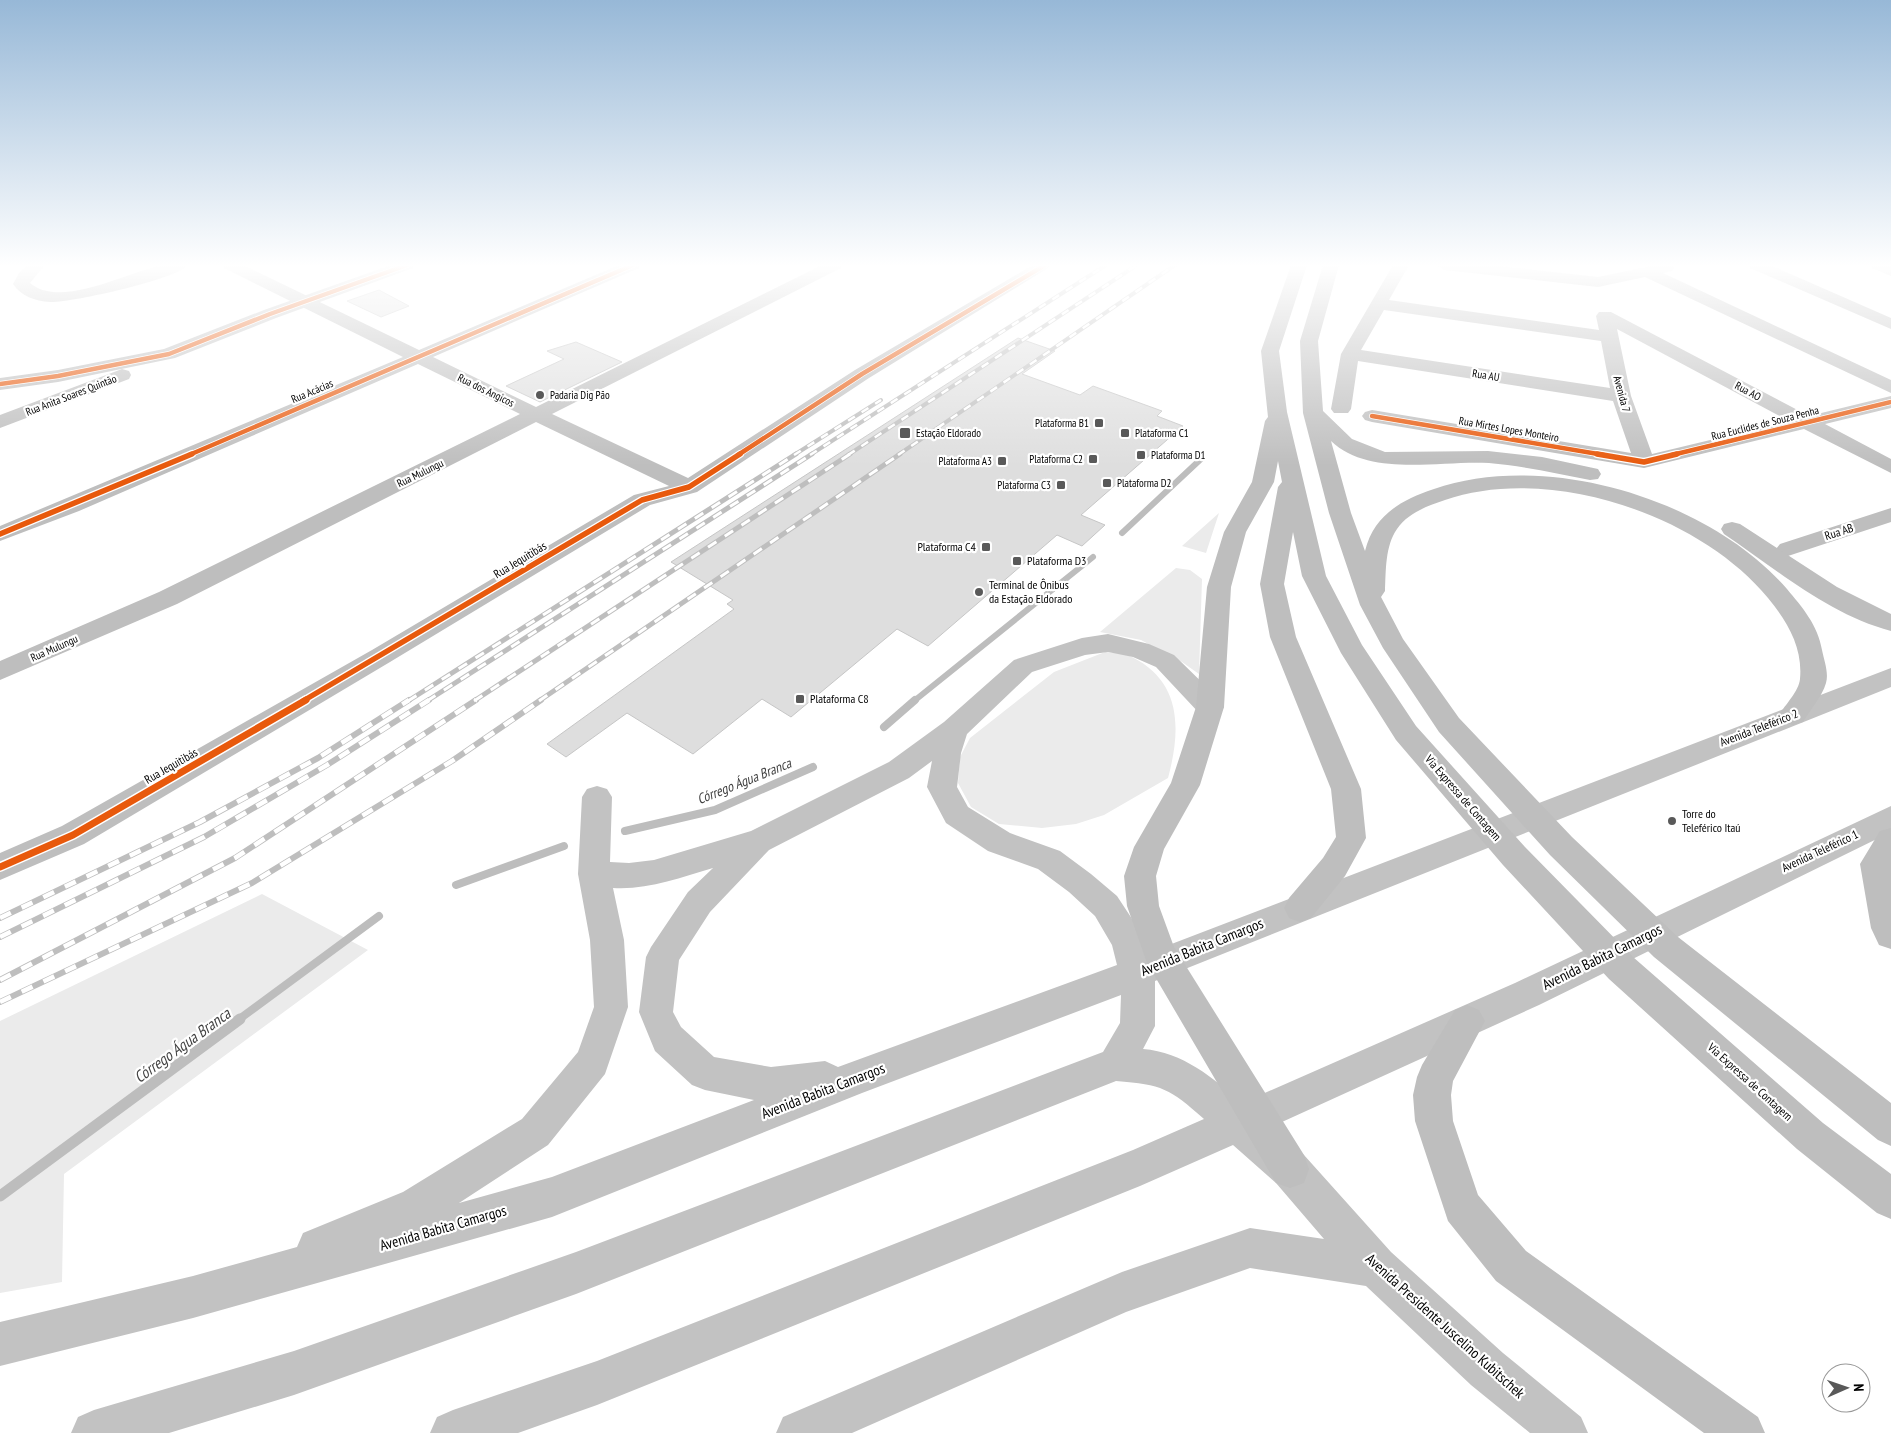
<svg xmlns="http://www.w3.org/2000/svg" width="1891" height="1433" font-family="'PT Sans Narrow',sans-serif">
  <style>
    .green { fill: #ebebeb }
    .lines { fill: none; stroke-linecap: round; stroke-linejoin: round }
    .stream-far2 { stroke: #bdbdbd; stroke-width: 6 }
    .stream-far1 { stroke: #bdbdbd; stroke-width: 8 }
    .stream { stroke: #bdbdbd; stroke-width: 11 }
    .building { fill: #dedede; stroke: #c6c6c6 }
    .minor { fill: #bebebe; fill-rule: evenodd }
    .tertiary { fill: #bebebe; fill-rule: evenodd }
    .secondary { fill: #c2c2c2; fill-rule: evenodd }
    .trunk { fill: #bebebe; fill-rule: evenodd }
    .rail-far2-casing { stroke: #bebebe; stroke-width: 4 }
    .rail-far1-casing { stroke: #bebebe; stroke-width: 5 }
    .rail-casing { stroke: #bebebe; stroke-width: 6 }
    .rail-far2 { stroke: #fff; stroke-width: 2.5; stroke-dasharray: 8; stroke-linecap: butt }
    .rail-far1 { stroke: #fff; stroke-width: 3; stroke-dasharray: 10; stroke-linecap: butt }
    .rail { stroke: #fff; stroke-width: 4.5; stroke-dasharray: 12; stroke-linecap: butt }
    .cycleway-far2-casing { stroke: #fff; stroke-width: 6 }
    .cycleway-far1-casing { stroke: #fff; stroke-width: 8 }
    .cycleway-casing { stroke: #fff; stroke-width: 10 }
    .cycleway-far2 { stroke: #e8590c; stroke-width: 4.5 }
    .cycleway-far1 { stroke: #e8590c; stroke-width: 5.5 }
    .cycleway { stroke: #e8590c; stroke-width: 7 }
    .poi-dot { fill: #595959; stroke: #fff; stroke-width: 2 }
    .labels { text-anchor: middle; stroke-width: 4.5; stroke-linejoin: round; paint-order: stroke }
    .far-street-label { font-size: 11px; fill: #000; stroke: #fff }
    .far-poi-label { font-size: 11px; fill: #000; stroke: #fff; text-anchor: start }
    .street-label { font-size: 12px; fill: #000; stroke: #fff }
    .poi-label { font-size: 12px; fill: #000; stroke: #fff; text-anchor: start }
    .water-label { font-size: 14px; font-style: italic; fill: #424242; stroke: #fff }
    .near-street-label { font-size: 15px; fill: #000; stroke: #fff }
    .near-water-label { font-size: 16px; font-style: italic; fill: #424242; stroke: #fff }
  </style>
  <rect width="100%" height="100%" fill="#fff"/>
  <!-- green -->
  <path class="green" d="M1219 513 1206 553 1182 546Z
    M1176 568 1190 570 1202 579 1199 674 1182 662 1141 640 1100 632Z
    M1105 652C1113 653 1124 653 1132 657 1182 682 1181 730 1168 778L1104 815 1076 824 1042 828 999 824 971 807 958 783 960 757 970 738 1054 672Z
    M262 894 368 950 64 1174 62 1282 0 1293V1021Z"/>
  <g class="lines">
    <!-- stream-far2 -->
    <path class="stream-far2" d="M1122 533 1202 458
      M914 701 1093 557"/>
    <!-- stream-far1 -->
    <path class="stream-far1" d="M884 727 915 700
      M625 831 715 810 813 767
      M456 885 564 846
      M238 1020 379 916"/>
    <!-- stream -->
    <path class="stream" d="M0 1196 240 1019"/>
  </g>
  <!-- building -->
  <path class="building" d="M379 290 409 306 381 317 347 301Z
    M1018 338 1055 351 1022 374 1080 395 1093 386 1162 411 1157 416 1183 426 1081 515 1105 525 1082 546 1057 535 928 646 897 629 791 717 762 699 693 754 627 713 566 757 547 744 734 609 727 604 733 600 671 562Z
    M576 342 622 362 540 402 506 386 564 359 547 351Z"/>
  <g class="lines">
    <!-- minor -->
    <path class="minor" d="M27 265H45L30 283C62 310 129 270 165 265 172 264 180 265 188 265 178 279 70 303 50 302 35 301 21 296 13 284L19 273Z
      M222 265H243L419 350 619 265H641L639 268 433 357 536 407 822 265H843L841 268 552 414 688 478 855 370 1033 265H1053L869 378 697 492 650 505 390 662 84 844 0 880V853L62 826 372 650 634 495 669 486 536 422 177 604 0 680V661L159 592 520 414 418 364 79 511 0 541V526L403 357 224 268Z
      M1393 265H1409L1389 300 1599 330 1596 316 1599 312H1611L1809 416 1891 396V408L1825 424 1891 459V473L1804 429 1644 468 1372 422 1365 420 1362 416 1365 412 1372 410 1631 453 1613 401 1358 361 1351 409 1348 413H1334L1331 409 1341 354ZM1384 310 1601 341 1610 388 1361 350ZM1617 329 1789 421 1652 454 1631 396Z
      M1436 265H1489L1598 277 1656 265H1672L1674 268 1672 271 1663 273 1891 380V393L1645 277 1598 287 1444 270Z
      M1748 265H1770L1891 318V329L1750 268Z
      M1870 265H1891V276L1872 268Z
      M1891 508V522L1788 556 1780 554 1776 549 1780 544Z"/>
    <!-- tertiary -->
    <path class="tertiary" d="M391 265H415L413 268 276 318 175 358 58 382 0 390V378L58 370 164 349 264 310Z
      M122 369 129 371 131 375 129 379 0 428V415Z"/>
    <!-- secondary -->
    <path class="secondary" d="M1108 634 1149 644 1174 655 1220 700 1224 707 1220 714 1210 717 1200 714 1156 667 1133 657 1108 652 1085 655 1032 672 967 734 961 753 957 787 968 807 1010 833 1060 851 1091 874 1117 896 1140 931 1148 953 1891 668V687L1155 981V1026L1143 1049C1183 1052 1213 1078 1242 1103L1515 983 1891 806V832L1539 1005 1271 1127 1304 1155 1391 1252 1503 1353 1581 1417 1588 1433H1530L1471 1385 1366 1286 1250 1268 1126 1312 852 1433H776L783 1417 1122 1272 1250 1228 1324 1239 1276 1183 1233 1145 1140 1186 597 1405 518 1433H430L437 1417 453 1410 597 1361 1133 1150 1204 1119C1169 1088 1163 1085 1116 1081L576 1294 294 1395 169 1433H71L78 1417 94 1410 294 1351 576 1252 1103 1052 1120 1023 1121 995 862 1093 552 1217 193 1318 0 1366V1322L193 1276 297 1247 303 1233 403 1192 522 1119 578 1052 594 1007 590 940 578 874 582 797 587 789 597 786 607 789 612 797 610 862 629 863 654 860 751 831 889 762 944 722 1014 660 1082 638ZM932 761 927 787 946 823 988 851 1038 869 1069 892 1095 916 1112 945 1117 965 838 1067 825 1061 771 1067 714 1057 681 1027 673 1012 679 960 710 912 769 850 909 778ZM713 868 688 892 651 947 646 957 639 1012 655 1051 692 1085 705 1090 754 1100 552 1177 459 1203 548 1145 605 1074 628 1007 624 940 613 888C648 890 679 878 713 868Z"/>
    <!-- trunk -->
    <path class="trunk" d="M1291 265H1307L1279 351 1287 412 1326 576 1362 645 1416 726 1525 847 1633 957 1823 1123 1891 1174V1219L1877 1213 1797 1149 1609 979 1503 865 1396 740 1341 653 1302 576 1293 532 1284 584 1296 637 1361 789 1366 838 1345 876 1311 918 1300 922 1289 918 1284 908 1289 898 1323 858 1336 837 1331 789 1270 637 1260 584 1278 487 1282 482 1278 461 1274 482 1246 532 1231 587 1224 707 1200 785 1164 849 1156 876 1159 906 1174 947 1304 1155 1309 1169 1304 1183 1290 1188 1276 1183 1147 963 1127 906 1124 876 1134 847 1171 783 1196 707 1207 587 1224 532 1252 482 1265 421 1268 417 1261 351Z
      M1323 265H1339L1318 341 1323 411 1352 439 1385 452 1488 451 1542 457 1598 469 1601 474 1598 479 1590 480C1556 473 1523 466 1489 463 1440 460 1370 478 1331 441L1351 513 1365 551C1374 515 1401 500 1434 489 1546 450 1709 499 1787 589 1802 607 1818 625 1822 650 1824 660 1829 673 1826 683 1822 697 1810 710 1803 722L1793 725 1783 722 1779 715C1785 705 1799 691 1800 679 1803 647 1787 621 1768 598 1699 514 1548 464 1445 500 1427 506 1408 513 1397 529 1385 546 1386 571 1385 591L1381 597 1403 639 1459 718 1572 837 1678 937 1891 1103V1146L1878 1140 1654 957 1550 855 1439 732 1383 648 1360 605 1329 513 1303 413 1300 341Z
      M1732 522 1740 524 1837 587 1891 614V631C1829 615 1776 569 1724 534L1721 529 1724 524Z
      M1891 828V949L1879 945 1871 928 1860 864 1880 831Z
      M1467 1005 1479 1010 1485 1021 1453 1081 1451 1095 1453 1121 1478 1195 1526 1251 1758 1417 1765 1433H1704L1496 1281 1448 1221 1415 1121 1413 1095 1417 1077 1422 1065 1455 1010Z"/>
    <!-- rail-far2 casing -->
    <g class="rail-far2-casing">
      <path id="rail-far2" d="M794 455 881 400
        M810 455 1106 265
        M848 455 1137 265
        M898 455 1175 265"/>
    </g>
    <!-- rail-far1 casing -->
    <g class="rail-far1-casing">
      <path id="rail-far1" d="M408 701 796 454
        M427 701 812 454
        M474 701 850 454
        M539 701 900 454"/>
    </g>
    <!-- rail casing -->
    <g class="rail-casing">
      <path id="rail" d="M0 918 200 822 318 758 409 700
        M0 937 204 837 327 765 429 700
        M0 980 235 858 476 700
        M0 1002 252 883 452 761 541 700"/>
    </g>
    <!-- rail-far2 -->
    <use href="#rail-far2" class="rail-far2"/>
    <!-- rail-far1 -->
    <use href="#rail-far1" class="rail-far1"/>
    <!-- rail -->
    <use href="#rail" class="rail"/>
    <!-- cycleway-far2 casing -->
    <g class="cycleway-far2-casing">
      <path id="cycleway-far2" d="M0 384 58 376 169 354 270 314 407 265
        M1372 416 1604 455
        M189 455 633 265
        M738 455 862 374 1045 265
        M1672 455 1891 402"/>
    </g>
    <!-- cycleway-far1 casing -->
    <g class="cycleway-far1-casing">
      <path id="cycleway-far1" d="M1597 454 1644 462 1677 454
        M0 534 192 454
        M303 701 642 500 689 487 740 454"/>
    </g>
    <!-- cycleway casing -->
    <g class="cycleway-casing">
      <path id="cycleway" d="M0 867 73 835 306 700"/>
    </g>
    <!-- cycleway-far2 -->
    <use href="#cycleway-far2" class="cycleway-far2"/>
    <!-- cycleway-far1 -->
    <use href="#cycleway-far1" class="cycleway-far1"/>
    <!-- cycleway -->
    <use href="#cycleway" class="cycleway"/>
  </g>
  <!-- sky -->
  <linearGradient id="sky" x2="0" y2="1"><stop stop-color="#97b8d7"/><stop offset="0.57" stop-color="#fff"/><stop offset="1" stop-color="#fff" stop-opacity="0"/></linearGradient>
  <rect width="1891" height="466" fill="url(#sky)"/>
  <!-- markers -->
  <g class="poi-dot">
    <circle cx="540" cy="395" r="5"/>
    <rect x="1094" y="418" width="10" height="10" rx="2.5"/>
    <rect x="899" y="427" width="12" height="12" rx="2.5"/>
    <rect x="1120" y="428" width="10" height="10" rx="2.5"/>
    <rect x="1136" y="450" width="10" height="10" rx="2.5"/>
    <rect x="1088" y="454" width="10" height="10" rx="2.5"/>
    <rect x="997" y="456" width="10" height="10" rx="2.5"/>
    <rect x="1102" y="478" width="10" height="10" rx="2.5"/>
    <rect x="1056" y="480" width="10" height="10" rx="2.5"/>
    <rect x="981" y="542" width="10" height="10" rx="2.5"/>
    <rect x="1012" y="556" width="10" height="10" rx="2.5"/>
    <circle cx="979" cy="592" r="5"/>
    <rect x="795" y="694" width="10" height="10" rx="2.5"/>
    <circle cx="1672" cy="821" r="5"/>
  </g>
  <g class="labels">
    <!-- far-street labels -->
    <g class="far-street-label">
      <text transform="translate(1486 375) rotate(9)" y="4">Rua AU</text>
      <text transform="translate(486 390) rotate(26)" y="4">Rua dos Angicos</text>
      <text transform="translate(312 391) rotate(-23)" y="4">Rua Acácias</text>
      <text transform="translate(1748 391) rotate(28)" y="4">Rua AO</text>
      <text transform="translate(1622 394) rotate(75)" y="4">Avenida 7</text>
      <text transform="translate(71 395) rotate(-21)" y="4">Rua Anita Soares Quintão</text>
      <text transform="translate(1765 423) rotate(-14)" y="4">Rua Euclides de Souza Penha</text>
      <text transform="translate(1509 429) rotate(10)" y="4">Rua Mirtes Lopes Monteiro</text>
      <text transform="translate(420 473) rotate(-26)" y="4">Rua Mulungu</text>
      <text transform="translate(54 648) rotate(-24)" y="4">Rua Mulungu</text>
    </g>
    <!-- far-poi labels -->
    <g class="far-poi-label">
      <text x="550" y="399">Padaria Dig Pão</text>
      <text x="1089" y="427" text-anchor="end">Plataforma B1</text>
      <text x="916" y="437">Estação Eldorado</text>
      <text x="1135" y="437">Plataforma C1</text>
      <text x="1151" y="459">Plataforma D1</text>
      <text x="1083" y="463" text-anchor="end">Plataforma C2</text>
      <text x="992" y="465" text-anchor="end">Plataforma A3</text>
      <text x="1117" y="487">Plataforma D2</text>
      <text x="1051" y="489" text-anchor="end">Plataforma C3</text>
    </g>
    <!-- street labels -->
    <g class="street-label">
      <text transform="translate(1839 532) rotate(-18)" y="4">Rua AB</text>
      <text transform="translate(520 560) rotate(-31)" y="4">Rua Jequitibás</text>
      <text transform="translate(1759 728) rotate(-21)" y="4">Avenida Teleférico 2</text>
      <text transform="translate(171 766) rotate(-30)" y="4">Rua Jequitibás</text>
      <text transform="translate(1463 798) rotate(49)" y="4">Via Expressa de Contagem</text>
      <text transform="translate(1820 851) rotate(-25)" y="4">Avenida Teleférico 1</text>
      <text transform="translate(1750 1082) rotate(42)" y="4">Via Expressa de Contagem</text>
    </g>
    <!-- poi labels -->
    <g class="poi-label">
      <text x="976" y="551" text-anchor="end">Plataforma C4</text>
      <text x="1027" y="565">Plataforma D3</text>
      <text x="989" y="589">Terminal de Ônibus<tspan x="989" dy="14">da Estação Eldorado</tspan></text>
      <text x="810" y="703">Plataforma C8</text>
      <text x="1682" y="818">Torre do<tspan x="1682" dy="14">Teleférico Itaú</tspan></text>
    </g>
    <!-- water labels -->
    <g class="water-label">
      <text transform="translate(744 781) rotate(-22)" y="5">Córrego Água Branca</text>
    </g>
    <!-- near-street labels -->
    <g class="near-street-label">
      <text transform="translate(1202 947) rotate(-22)" y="5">Avenida Babita Camargos</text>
      <text transform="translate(1602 957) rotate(-26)" y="5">Avenida Babita Camargos</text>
      <text transform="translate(823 1091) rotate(-21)" y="5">Avenida Babita Camargos</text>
      <text transform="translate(443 1228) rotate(-16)" y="5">Avenida Babita Camargos</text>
      <text transform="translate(1445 1326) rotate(42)" y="5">Avenida Presidente Juscelino Kubitschek</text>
    </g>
    <!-- near-water labels -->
    <g class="near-water-label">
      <text transform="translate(182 1045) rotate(-36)" y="6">Córrego Água Branca</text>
    </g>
  </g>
  <!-- north arrow -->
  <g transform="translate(1846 1388) rotate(88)"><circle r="24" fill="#ffffff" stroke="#999999"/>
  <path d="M0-4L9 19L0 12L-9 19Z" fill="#595959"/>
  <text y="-8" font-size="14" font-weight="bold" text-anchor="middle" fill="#000000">N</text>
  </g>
</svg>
